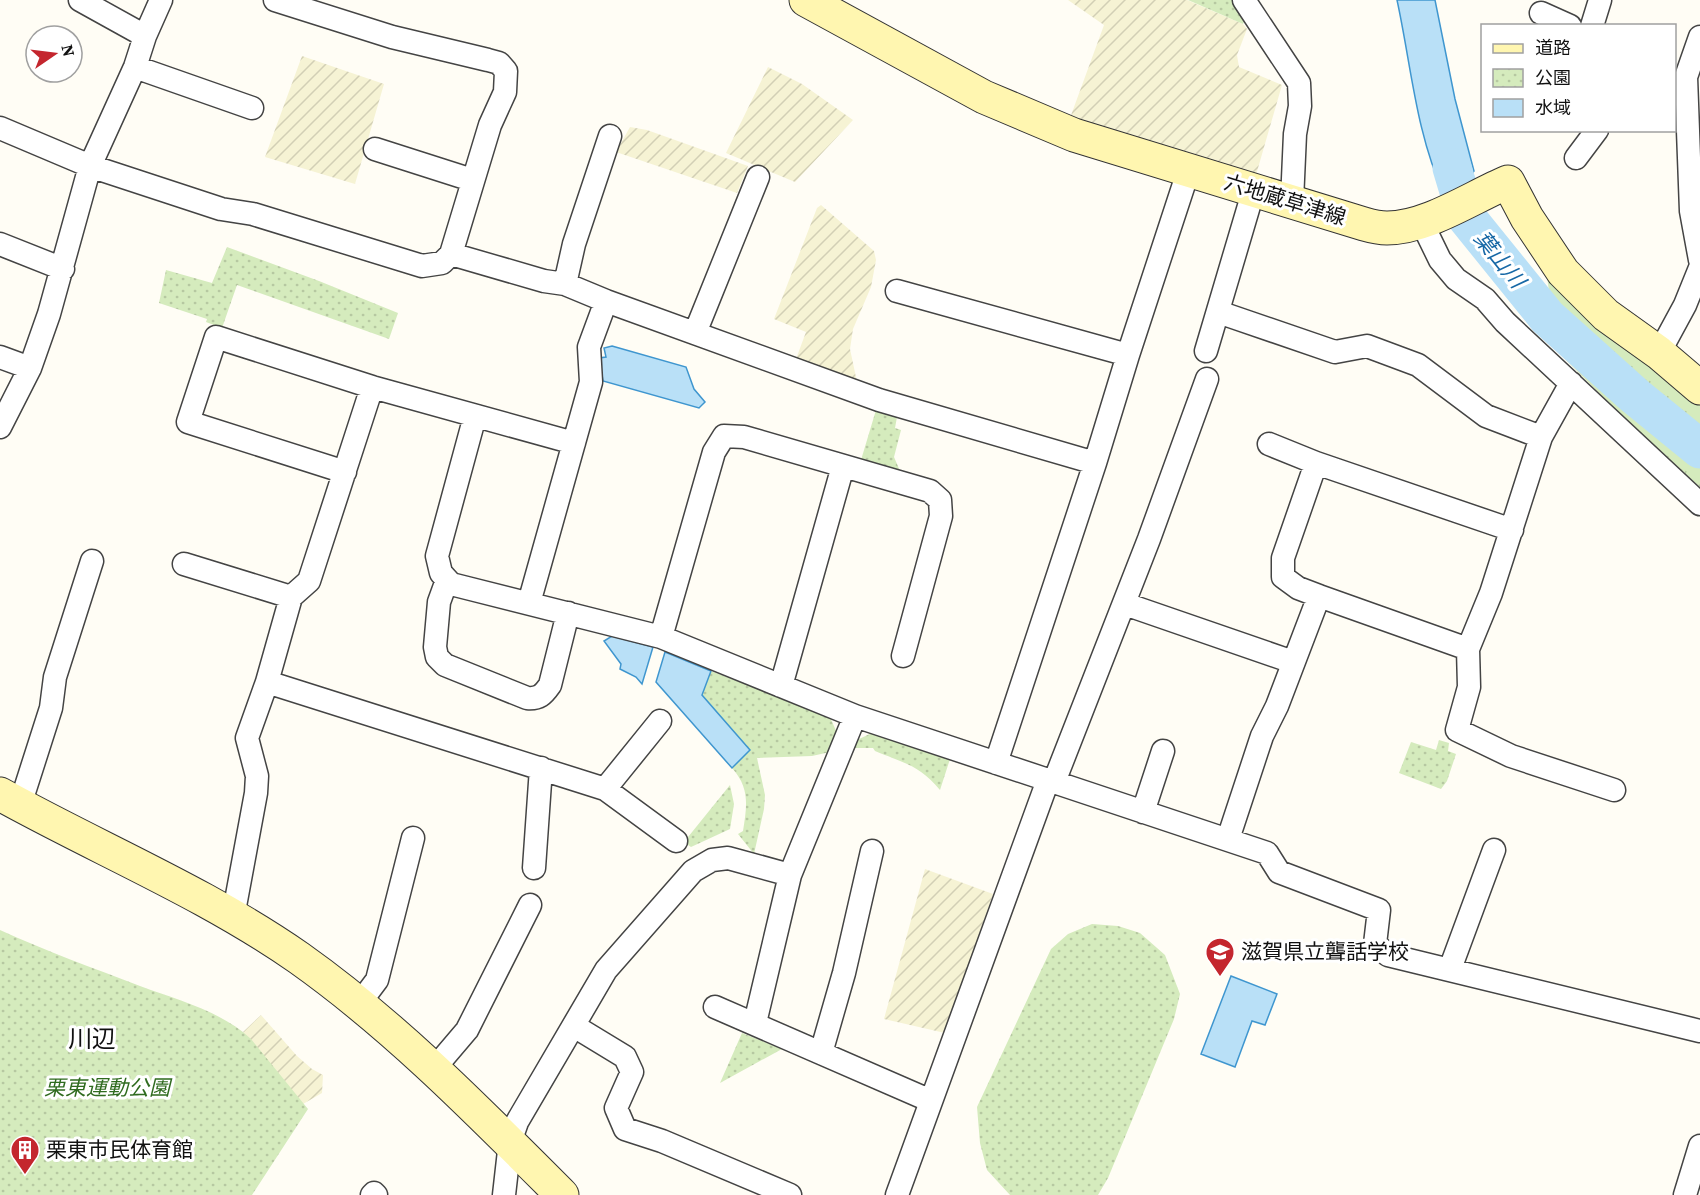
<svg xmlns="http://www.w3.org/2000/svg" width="1700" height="1195" font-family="'Source Serif 4','Noto Sans JP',serif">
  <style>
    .farmland { fill: url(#farmland-furrows) }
    .grass { fill: url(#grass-tufts) }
    .park { fill: url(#park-dots) }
    .water { fill: #b9e0f7; stroke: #3f96cf; stroke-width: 1.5 }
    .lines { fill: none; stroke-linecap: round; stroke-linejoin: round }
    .river { stroke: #b9e0f7; stroke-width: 39 }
    .street-casing { stroke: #444; stroke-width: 25 }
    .secondary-casing { stroke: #333; stroke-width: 35 }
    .street { stroke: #fff; stroke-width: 22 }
    .secondary { stroke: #fff6b0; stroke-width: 33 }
    .labels { text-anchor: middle; stroke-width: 6; stroke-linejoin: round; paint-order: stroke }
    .street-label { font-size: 21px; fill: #111; stroke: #fff }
    .poi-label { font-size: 21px; fill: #111; stroke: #fff; text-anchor: start }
    .park-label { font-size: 21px; font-style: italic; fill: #2f6b1f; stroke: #fff }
    .water-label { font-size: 22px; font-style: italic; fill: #1768a6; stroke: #fff }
    .quarter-label { font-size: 24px; fill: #111; stroke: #fff }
  </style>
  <defs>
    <pattern id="farmland-furrows" width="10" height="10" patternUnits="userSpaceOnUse" patternTransform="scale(1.5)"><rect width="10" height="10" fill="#f6f3d4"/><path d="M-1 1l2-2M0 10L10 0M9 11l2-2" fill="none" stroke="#d2cfb5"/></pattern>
    <pattern id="grass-tufts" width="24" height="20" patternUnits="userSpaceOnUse" patternTransform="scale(1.5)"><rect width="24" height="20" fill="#d5ebbd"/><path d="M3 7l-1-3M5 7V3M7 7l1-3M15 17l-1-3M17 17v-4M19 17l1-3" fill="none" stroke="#b6c8a1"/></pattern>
    <pattern id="park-dots" width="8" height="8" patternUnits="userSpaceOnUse" patternTransform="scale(1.5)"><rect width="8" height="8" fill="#d5ebbd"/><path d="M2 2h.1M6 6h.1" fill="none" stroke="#b6c8a1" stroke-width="1.8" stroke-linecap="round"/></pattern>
  </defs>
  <rect width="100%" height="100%" fill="#fffdf5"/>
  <!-- farmland -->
  <path class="farmland" d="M1068 0H1187L1243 24 1247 29 1237 55 1239 67 1282 85 1256 175 1070 118 1104 25Z
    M302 56 384 84 355 184 265 157Z
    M768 67 802 84 853 120 795 182 726 153Z
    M630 127 647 130 748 166 737 193 616 152Z
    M821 205 874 251 876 260 871 287 853 329 850 349 857 382 796 359 806 332 774 319 817 208Z
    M925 869 993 894 945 1033 884 1019Z
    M261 1015 297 1056 312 1069 323 1075 322 1093 303 1104 243 1032Z"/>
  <!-- grass -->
  <path class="grass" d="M1546 268 1700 399V427L1560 310 1549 292Z
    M1539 319 1700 463V487L1626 420 1533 327Z"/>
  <!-- park -->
  <path class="park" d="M1188 0H1232L1245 20 1243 24Z
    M227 247 319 281 398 313 389 339 237 285 222 328 206 322 207 319 159 303 166 270 212 283Z
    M876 410 897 417 895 428 901 430 894 457 900 471 861 460Z
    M711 671 830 717 837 733 830 752 812 756 757 758 765 795 764 809 754 854 738 834 743 831C747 806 750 788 732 768L750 750 701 695Z
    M874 732 950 759 940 790C919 765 904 763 875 751L873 748H853L857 740Z
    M1439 740 1449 743 1448 751 1456 754 1447 781 1441 789 1399 773 1411 742 1436 750Z
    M730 785 734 804 730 829 691 847 684 842Z
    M1092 924 1118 926 1140 933 1165 955 1180 994 1174 1019 1108 1178 1098 1195H1010L987 1170 980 1143 977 1107 1051 949 1068 934Z
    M0 930C46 951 93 968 140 986 178 1000 221 1011 251 1039L308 1109 252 1195H0Z
    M742 1033 782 1049 720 1083Z"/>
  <!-- water -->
  <path class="water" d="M1397 0H1435L1455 99 1474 171 1462 184 1444 194C1416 134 1411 64 1397 0Z
    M612 346 686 367 694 389 705 402 699 408 603 381 599 358 606 357 604 348Z
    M612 636 653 647 642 684 636 677 620 669 621 664 604 641Z
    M665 652 711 671 702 695 750 750 732 768 656 682Z
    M1231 976 1277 994 1265 1025 1252 1021 1235 1067 1201 1054Z"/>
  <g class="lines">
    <!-- river -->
    <path class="river" d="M1452 168 1467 218 1547 317 1635 396 1700 449"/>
    <!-- street casing -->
    <g class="street-casing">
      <path id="street" d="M80 0 145 36
        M275 0 392 37 488 60 499 63 506 71 505 92 490 125 451 254
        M1244 0 1299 83 1300 106 1295 134 1292 201
        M1541 13 1570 26
        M1592 26 1600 0
        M1700 37 1686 77 1691 211 1700 260
        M135 67 252 108
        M0 128 90 166 221 209 253 214 422 266 442 263 451 254 544 281 565 284 606 301 879 400 1095 463
        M375 149 472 180
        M1576 158 1597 130
        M1421 221 1440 260 1456 279 1485 299 1505 322 1700 504
        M0 244 63 269
        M565 284 574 244 610 136
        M897 291 1128 355
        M1227 315 1335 352 1367 346 1418 365 1486 416 1541 437
        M695 333 758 177
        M1206 351 1254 189
        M1659 353 1685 305 1700 268
        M0 357 30 368
        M1571 383 1541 437 1491 593 1468 649 1469 687 1457 730 1511 756 1614 790
        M475 416 437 556 441 573 451 584 661 637 855 716 1048 780
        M0 427 30 368 49 314 90 166 135 67 145 36 161 0
        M1269 444 1316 463
        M345 472 188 422 216 337 372 387 574 443
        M184 564 291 597
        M447 580 439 602 435 647 437 657 445 665 527 698C539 699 543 695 550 685L568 613
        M529 603 591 382 589 347 606 301
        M1125 604 1293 662
        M661 637 714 452 724 436 744 437 930 491 940 500 941 516 903 656
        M1468 649 1319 596 1298 588 1283 577V558L1316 463 1512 530
        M267 682 605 789 676 841
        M781 686 843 466
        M996 763 1095 463 1128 355 1188 172
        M1054 782 1149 539 1207 379
        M605 789 660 721
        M20 805 51 708 55 677 92 561
        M1143 812 1163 751
        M1228 839 1262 736 1277 706 1319 596
        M534 868 541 768
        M233 917 256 793 257 776 247 738 267 682 291 597 309 581 372 387
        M1450 969 1494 850
        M359 1004 377 980 413 838
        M715 1007 931 1101
        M755 1023 790 875 855 716
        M574 1026 625 1057 632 1072 616 1108 625 1129 662 1141 790 1195
        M821 1053 844 973 872 851
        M433 1070 467 1030 530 905
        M372 1195 374 1193 376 1195
        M504 1195 510 1142 517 1122 606 970 693 871 712 860 728 858 790 875
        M897 1195 1048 780 1267 853 1279 872 1379 910 1375 944 1388 955 1700 1031
        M1685 1195 1700 1146"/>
    </g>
    <!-- secondary casing -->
    <g class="secondary-casing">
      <path id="secondary" d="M806 0 984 97 1074 135 1364 224C1371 226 1380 228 1387 228 1427 228 1472 197 1508 182L1527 218 1563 272 1606 315 1659 353 1700 388
        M0 794C99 849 206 893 299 958 395 1026 479 1112 562 1195"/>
    </g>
    <!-- street -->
    <use href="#street" class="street"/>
    <!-- secondary -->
    <use href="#secondary" class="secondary"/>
  </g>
  <!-- icons -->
  <defs>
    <g id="school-pin" transform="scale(1.5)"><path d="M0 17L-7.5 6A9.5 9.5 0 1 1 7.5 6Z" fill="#c4262e" stroke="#fff"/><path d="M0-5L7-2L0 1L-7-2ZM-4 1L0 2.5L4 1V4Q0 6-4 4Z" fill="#fff"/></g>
    <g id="building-pin" transform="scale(1.5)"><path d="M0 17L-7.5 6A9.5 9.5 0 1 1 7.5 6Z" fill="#c4262e" stroke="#fff"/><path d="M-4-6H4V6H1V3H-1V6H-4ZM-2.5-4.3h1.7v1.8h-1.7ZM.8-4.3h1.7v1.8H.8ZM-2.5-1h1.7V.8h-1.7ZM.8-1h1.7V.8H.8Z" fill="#fff"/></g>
  </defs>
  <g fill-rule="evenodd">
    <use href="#school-pin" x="1220" y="952"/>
    <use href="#building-pin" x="25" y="1150"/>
  </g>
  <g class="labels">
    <!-- street labels -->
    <g class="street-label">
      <text transform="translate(1285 200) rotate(17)" y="7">六地蔵草津線</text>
    </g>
    <!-- poi labels -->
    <g class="poi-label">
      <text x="1241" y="959">滋賀県立聾話学校</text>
      <text x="46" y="1157">栗東市民体育館</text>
    </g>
    <!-- park labels -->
    <g class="park-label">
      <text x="107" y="1095">栗東運動公園</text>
    </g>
    <!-- water labels -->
    <g class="water-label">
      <text transform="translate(1500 259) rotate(51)" y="8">葉山川</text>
    </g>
    <!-- quarter labels -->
    <g class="quarter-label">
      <text x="92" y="1047">川辺</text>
    </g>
  </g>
  <!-- legend -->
  <rect x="1481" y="24" width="195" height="108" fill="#ffffff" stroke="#a0a0a0" stroke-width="1.5"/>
  <rect x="1493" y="44" width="30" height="9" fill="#fff6b0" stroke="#a0a0a0" stroke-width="1.5"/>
  <text x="1535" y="54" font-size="18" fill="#111111">道路</text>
  <rect x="1493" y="69" width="30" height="18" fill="url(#park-dots)" stroke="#a0a0a0" stroke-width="1.5"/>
  <text x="1535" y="84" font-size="18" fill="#111111">公園</text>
  <rect x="1493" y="99" width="30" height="18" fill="#b9e0f7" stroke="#a0a0a0" stroke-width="1.5"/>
  <text x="1535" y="114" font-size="18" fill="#111111">水域</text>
  <!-- north arrow -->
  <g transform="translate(54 54) rotate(76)"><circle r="28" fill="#ffffff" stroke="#a0a0a0" stroke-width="1.5"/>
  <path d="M0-4.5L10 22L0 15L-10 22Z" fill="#c4262e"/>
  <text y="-9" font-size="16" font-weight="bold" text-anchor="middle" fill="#111111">N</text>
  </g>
</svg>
